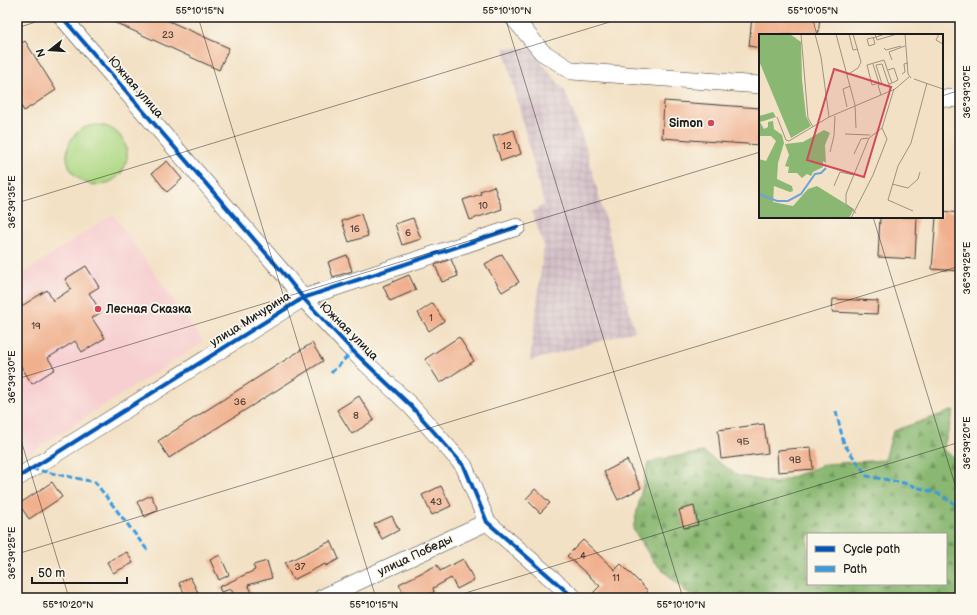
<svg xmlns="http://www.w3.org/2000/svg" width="977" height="615" font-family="'Balsamiq Sans',sans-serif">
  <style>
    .built { fill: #f7cfd1 }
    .industrial { fill: url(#industrial-grid) }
    .green { fill: #aed884; stroke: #657a50 }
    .forest { fill: url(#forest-firs); stroke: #536a47; fill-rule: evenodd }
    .building { fill: #f0b08e }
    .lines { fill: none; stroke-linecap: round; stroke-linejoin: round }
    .minor-casing { stroke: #3c3a35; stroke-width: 18 }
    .minor { stroke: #fff; stroke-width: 17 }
    .quiet { stroke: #3c9bdf; stroke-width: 3; stroke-dasharray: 6 3; stroke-linecap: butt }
    .cycleway-casing { stroke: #fbf7ec; stroke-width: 6 }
    .cycleway { stroke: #0057b8; stroke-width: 4 }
    .ticks { fill: none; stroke: #1c1c1c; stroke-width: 1; stroke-opacity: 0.45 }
    .poi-dot { fill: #d1495b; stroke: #fbf7ec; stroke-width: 1.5 }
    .labels { text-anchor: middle; stroke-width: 3.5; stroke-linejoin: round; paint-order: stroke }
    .number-label { font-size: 10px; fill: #514138 }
    .street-label { font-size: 12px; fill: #1c1c1c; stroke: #fbf7ec }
    .poi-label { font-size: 12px; font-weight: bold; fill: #1c1c1c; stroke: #fbf7ec; text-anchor: end }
    .inset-river { fill: none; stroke: #6fa1da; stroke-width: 2 }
    .inset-road { fill: none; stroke: #9d9281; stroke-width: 1 }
    .view { fill: #d1495b; fill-opacity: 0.15; stroke: #d1495b; stroke-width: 2 }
    .inset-edge { fill: none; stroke: #1c1c1c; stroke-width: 2 }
    .neatline { fill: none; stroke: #1c1c1c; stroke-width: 1.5 }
    .ticks-label { font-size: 10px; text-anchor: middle; fill: #1c1c1c }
  </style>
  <defs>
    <pattern id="industrial-grid" width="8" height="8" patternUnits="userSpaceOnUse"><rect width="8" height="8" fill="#d2bdc6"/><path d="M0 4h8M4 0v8" fill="none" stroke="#b4a2aa"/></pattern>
    <pattern id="forest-firs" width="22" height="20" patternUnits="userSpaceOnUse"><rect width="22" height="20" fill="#8ab872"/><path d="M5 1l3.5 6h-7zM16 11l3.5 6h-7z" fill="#70955d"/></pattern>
  </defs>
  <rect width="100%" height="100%" fill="#fbf7ec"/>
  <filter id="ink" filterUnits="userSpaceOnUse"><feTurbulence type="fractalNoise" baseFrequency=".025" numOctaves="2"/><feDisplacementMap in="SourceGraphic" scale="8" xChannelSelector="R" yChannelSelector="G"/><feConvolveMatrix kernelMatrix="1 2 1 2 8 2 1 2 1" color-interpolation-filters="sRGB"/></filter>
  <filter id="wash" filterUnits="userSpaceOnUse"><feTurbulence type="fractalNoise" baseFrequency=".012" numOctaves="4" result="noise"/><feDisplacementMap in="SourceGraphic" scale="16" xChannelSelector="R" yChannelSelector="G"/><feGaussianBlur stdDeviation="0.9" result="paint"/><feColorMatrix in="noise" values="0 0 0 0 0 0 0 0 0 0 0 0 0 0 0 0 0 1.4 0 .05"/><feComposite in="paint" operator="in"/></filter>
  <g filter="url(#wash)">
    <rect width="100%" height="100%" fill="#f3e1c5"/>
    <!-- built -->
    <path class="built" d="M113 214 203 342 28 454 17 447V277Z"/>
    <!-- industrial -->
    <path class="industrial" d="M504 48H530L565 91 585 144 635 331 530 361 544 245 532 212 544 205Z"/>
    <!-- green -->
    <path class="green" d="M67 155a30 30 0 1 1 60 0a30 30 0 1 1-60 0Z"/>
    <!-- forest -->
    <path class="forest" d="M954 410 943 450 959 460 960 459V598H693L654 562 633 529 648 463 655 460 703 452 739 476 776 483 826 464 885 460 893 431ZM808 534H946V584H808Z"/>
    <g id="blocks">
      <!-- building -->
      <path class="building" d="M103 17H160L229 48 219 70Z
        M752 17H820L818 35H760V48L749 46Z
        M25 41 56 90 24 111 17 100V46Z
        M664 101 760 108V145L662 138Z
        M514 130 521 154 501 161 493 136Z
        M167 161 182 179 167 192 152 173Z
        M494 186 502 209 470 220 463 200 481 194 480 191Z
        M942 211 960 213V271L932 269 936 217H942Z
        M361 214 368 236 349 242 342 221Z
        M880 217H917L915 259 878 257Z
        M413 218 421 239 402 245 395 224Z
        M502 254 519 282 502 292 485 264Z
        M347 255 352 271 333 277 328 262Z
        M451 259 458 276 442 282 435 265Z
        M86 266 99 287 89 293 101 312 92 318 105 338 82 352 75 341 48 358 55 369 32 384 17 360V309L47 290 53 301 71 289 65 279Z
        M409 275 416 290 390 301 383 286Z
        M833 299 878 301 877 314 832 312Z
        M433 303 444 321 429 331 418 313Z
        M459 337 474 361 440 383 425 359Z
        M312 343 323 361 169 458 158 441Z
        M359 396 374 420 352 434 337 410Z
        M764 424 768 453 721 459 718 430Z
        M811 447 813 469 778 472 777 450Z
        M627 460 641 488 618 500 604 472Z
        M52 482 62 497 29 519 19 504Z
        M441 486 451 506 432 515 422 495Z
        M535 489 550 503 540 513 526 499Z
        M151 495 158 510 145 517 137 502Z
        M694 506 698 525 684 528 679 510Z
        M392 516 399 530 382 539 374 524Z
        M583 540 615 570 621 564 648 591 642 598H599L593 593 600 586 567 556Z
        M331 541 339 559 326 566 325 564 293 580 285 563Z
        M127 552 133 563 113 573 107 562Z
        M220 555 229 575 219 580 210 560Z
        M463 559 474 580 457 589 451 578 433 588 434 592 422 598H406L399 584 437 565 440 571Z
        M267 561 272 578 248 585 255 598H235L231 589 221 592 219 587 255 570 253 565Z
        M190 577 201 598H187L179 583Z"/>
    </g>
  </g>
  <g filter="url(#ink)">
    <use href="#blocks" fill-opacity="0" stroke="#3c3a35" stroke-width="1"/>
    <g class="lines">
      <!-- minor casing -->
      <g class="minor-casing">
        <path id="minor" d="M62 17 284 274 303 298 353 351 411 406 464 466 487 522 574 598
          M513 17 542 52 572 71 760 85
          M942 98 960 99
          M17 478 303 298 517 227
          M322 598 487 522"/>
      </g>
      <!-- minor -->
      <use href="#minor" class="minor"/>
      <!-- quiet -->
      <path class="quiet" d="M331 373 353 351
        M836 411 844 444 867 476 904 483 939 494 960 507
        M32 469 95 482 148 551"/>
      <!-- cycleway casing -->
      <g class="cycleway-casing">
        <path id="cycleway" d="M62 17 284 274 303 298 353 351 411 406 464 466 487 522 574 598
          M17 478 303 298 517 227"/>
      </g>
      <!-- cycleway -->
      <use href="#cycleway" class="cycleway"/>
    </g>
  </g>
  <!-- ticks -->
  <path class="ticks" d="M198 17 376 598M505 17 683 598M812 17 817 35M17 28 51 17M942 96 960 90M17 203 626 17M873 217 960 501M17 379 760 152M17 427 69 598M17 554 960 266M449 598 960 442"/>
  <!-- markers -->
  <g class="poi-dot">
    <circle cx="711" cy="123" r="4"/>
    <circle cx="98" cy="309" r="4"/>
  </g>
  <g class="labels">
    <!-- number labels -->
    <g class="number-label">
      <text x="168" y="38">23</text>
      <text x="507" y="149">12</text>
      <text x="483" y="209">10</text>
      <text x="355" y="232">16</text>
      <text x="408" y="236">6</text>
      <text x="431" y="321">1</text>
      <text x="36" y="329">19</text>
      <text x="240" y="405">36</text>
      <text x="356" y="419">8</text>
      <text x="743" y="445">9Б</text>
      <text x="795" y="463">9В</text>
      <text x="436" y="505">43</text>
      <text x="583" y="559">4</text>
      <text x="300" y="570">37</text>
      <text x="616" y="581">11</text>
    </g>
    <!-- street labels -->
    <g class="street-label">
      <text transform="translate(136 87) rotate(49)" y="4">Южная улица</text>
      <text transform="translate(250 319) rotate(-32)" y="4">улица Мичурина</text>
      <text transform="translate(349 331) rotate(45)" y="4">Южная улица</text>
      <text transform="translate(415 555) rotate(-25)" y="4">улица Победы</text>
    </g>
    <!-- poi labels -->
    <g class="poi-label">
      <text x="703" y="127">Simon</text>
      <text x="106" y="313" text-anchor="start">Лесная Сказка</text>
    </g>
  </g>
  <!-- overview -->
  <g transform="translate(759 34)">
    <rect width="184" height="184" fill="#f3e1c5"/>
    <path d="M0 0H31L42 8 43 46 47 82 52 92 32 104 0 27ZM14 78 17 83 1 88 5 95 9 93V88L14 87 15 95 23 101 25 109 19 129 18 145 33 152 34 157 31 158 15 152 14 168 34 172 49 155 58 152 95 175 90 184H0V125L7 127 17 107 12 102H1L0 82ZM65 96 71 99 66 111 67 129 64 127V133L54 138 52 142 48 140 43 144 38 139H29L30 133 26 132 30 121 26 110 44 108Z" fill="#8ab872"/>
    <path class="inset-river" d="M0 160 18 167H29L42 160 56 140 62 139 67 134"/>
    <path class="inset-road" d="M42 0 49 84 54 93M56 0 62 23 70 83M77 0 96 71 97 94M90 0 94 16 99 15M116 0 118 6 138 0M146 0 149 40 152 44M180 0 177 6 184 10M114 3 116 10 110 12 108 5 117 3 126 0M125 14 127 16 142 12M133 26 130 18 146 12M114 30 120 49 113 51 108 31 125 26 133 49 130 50M129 36 135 34 139 46 133 49M143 40 146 38 145 30 149 29M88 41 99 34 102 28 94 0M155 45 184 55M122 61 119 51 123 50 117 31 123 30 132 57M88 73 84 55 91 52M18 83 27 106 30 107 70 83 136 55 150 43M86 100 111 101M71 118 75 102 76 82M95 120 102 105 109 104M133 150 149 154 159 145 161 138M75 152 81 138 95 141M154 177 129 166 139 132 152 109 168 49M97 179 87 170V160L110 104 123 94 135 55M92 184 114 141 128 105 123 94"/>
    <path class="view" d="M75 35 132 53 105 143 48 126Z"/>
    <rect width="184" height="184" class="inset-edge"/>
  </g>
  <!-- margin -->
  <rect width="977" height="615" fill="none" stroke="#fbf7ec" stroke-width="44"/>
  <!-- legend -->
  <rect x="807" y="533" width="140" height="52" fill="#fbf7ec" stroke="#a29f99"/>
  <rect x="815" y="546" width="20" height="6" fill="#0057b8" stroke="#a29f99"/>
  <text x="843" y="553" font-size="12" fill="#1c1c1c">Cycle path</text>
  <rect x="815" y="566" width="20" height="6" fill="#3c9bdf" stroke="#a29f99"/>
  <text x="843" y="573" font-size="12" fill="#1c1c1c">Path</text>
  <!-- north arrow -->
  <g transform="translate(50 50) rotate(253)" stroke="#fbf7ec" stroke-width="3" paint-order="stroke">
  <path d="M0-3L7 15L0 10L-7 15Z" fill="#1c1c1c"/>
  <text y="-6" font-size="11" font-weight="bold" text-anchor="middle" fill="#1c1c1c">N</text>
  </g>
  <!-- scale -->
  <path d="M32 577v6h95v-6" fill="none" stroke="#1c1c1c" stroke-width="2"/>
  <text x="38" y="577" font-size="12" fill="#1c1c1c" stroke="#fbf7ec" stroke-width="3" paint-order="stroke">50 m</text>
  <rect x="22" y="22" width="933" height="571" class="neatline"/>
  <g class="ticks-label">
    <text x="200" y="14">55°10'15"N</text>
    <text x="507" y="14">55°10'10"N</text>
    <text x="813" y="14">55°10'05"N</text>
    <text transform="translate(966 92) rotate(-90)" y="4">36°39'30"E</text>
    <text transform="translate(11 202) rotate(-90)" y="4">36°39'35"E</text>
    <text transform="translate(966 268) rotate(-90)" y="4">36°39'25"E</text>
    <text transform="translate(11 377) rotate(-90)" y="4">36°39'30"E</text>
    <text transform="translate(966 443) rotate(-90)" y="4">36°39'20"E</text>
    <text transform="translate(11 553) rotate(-90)" y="4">36°39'25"E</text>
    <text x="68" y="608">55°10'20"N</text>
    <text x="374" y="608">55°10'15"N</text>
    <text x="681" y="608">55°10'10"N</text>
  </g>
</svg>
